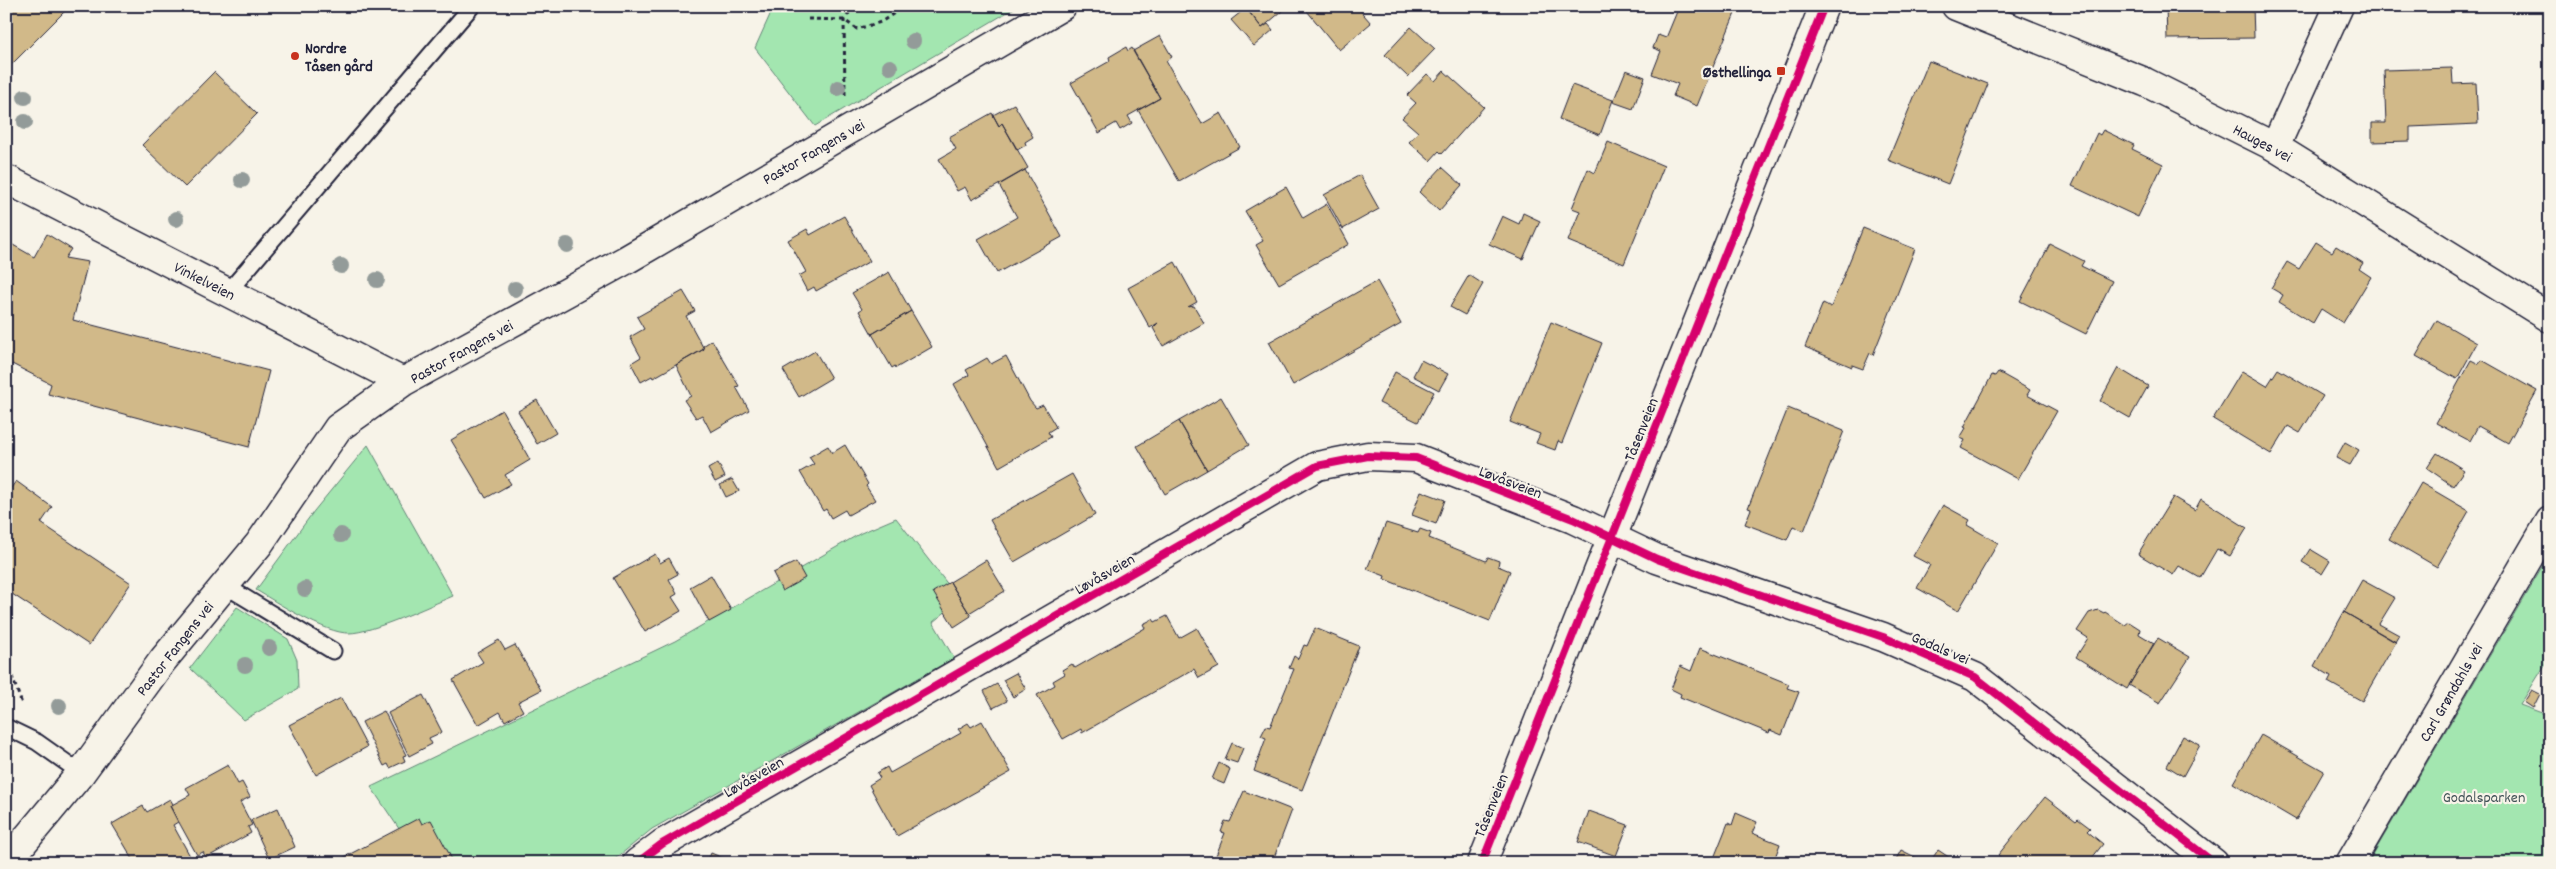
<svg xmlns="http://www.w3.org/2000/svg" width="2556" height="869" font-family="Dekko,sans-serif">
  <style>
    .green { fill: #a3e6b0; stroke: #628476 }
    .building { fill: #d1b989; stroke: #22223b }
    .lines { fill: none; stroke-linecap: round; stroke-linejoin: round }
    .lane-casing { stroke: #22223b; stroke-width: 19 }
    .street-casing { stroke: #22223b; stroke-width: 31 }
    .secondary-casing { stroke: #22223b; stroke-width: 31 }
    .path { stroke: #22223b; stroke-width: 3; stroke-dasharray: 4 4; stroke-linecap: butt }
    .lane { stroke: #f7f3e8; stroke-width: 15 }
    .street { stroke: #f7f3e8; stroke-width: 28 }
    .secondary { stroke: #f7f3e8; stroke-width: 28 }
    .cycleway-casing { stroke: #f7f3e8; stroke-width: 11 }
    .cycleway { stroke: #d6006c; stroke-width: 8 }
    .tree { fill: #939b99 }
    .poi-dot { fill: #c8321e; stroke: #f7f3e8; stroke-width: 2 }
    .labels { text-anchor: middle; stroke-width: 4.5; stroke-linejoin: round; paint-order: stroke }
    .poi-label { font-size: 16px; font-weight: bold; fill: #22223b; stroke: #f7f3e8; text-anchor: start }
    .street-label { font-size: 16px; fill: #22223b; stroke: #f7f3e8 }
    .park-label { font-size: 16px; fill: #425358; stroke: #f7f3e8 }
  </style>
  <rect width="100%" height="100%" fill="#f7f3e8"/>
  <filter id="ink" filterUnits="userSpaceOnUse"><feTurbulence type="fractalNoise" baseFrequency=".02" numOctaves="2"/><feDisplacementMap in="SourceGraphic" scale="10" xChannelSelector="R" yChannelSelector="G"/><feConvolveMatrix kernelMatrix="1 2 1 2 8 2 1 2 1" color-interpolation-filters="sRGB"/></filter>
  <g filter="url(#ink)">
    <!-- green -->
    <path class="green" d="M774 6H1018L815 126 755 48Z
      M368 445 453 596C429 606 372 633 349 633 326 634 276 602 256 590L314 511Z
      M896 518 960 600 933 622 954 658 652 829 610 863H422L371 787 675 641 861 533Z
      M2550 553V657L2520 705 2550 716V863H2368Z
      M237 607 288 639 297 660 298 689 244 720 190 668Z"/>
    <!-- building -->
    <path class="building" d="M6 6H70L6 70Z
      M1244 6H1288L1262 28Z
      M1303 6H1356L1371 23 1339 50Z
      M1671 6H1738L1697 106 1673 96 1678 84 1652 74 1661 51 1653 48 1658 35 1666 38 1678 9Z
      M2166 6H2253L2254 38 2167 39Z
      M1246 8 1262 28 1268 24 1273 30 1254 46 1231 20Z
      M1411 27 1435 49 1408 77 1385 55Z
      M1160 36 1172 57 1166 61 1202 124 1221 113 1240 147 1179 181 1138 110 1160 98 1133 51Z
      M1126 47 1128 51 1132 48 1160 98 1128 116 1132 123 1120 130 1116 123 1099 133 1071 83 1110 61 1109 57Z
      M1929 61 1988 84 1948 184 1888 160Z
      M2452 68 2453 84 2476 83 2478 124 2410 127V141L2372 142V123H2386L2384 70Z
      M1626 70 1645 77 1633 109 1613 102Z
      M1444 71 1484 107 1442 154 1439 151 1430 161 1409 142 1418 132 1402 118 1416 103 1407 95 1427 74 1435 81Z
      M214 72 257 114 185 187 142 145Z
      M1572 85 1613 100 1600 135 1559 119Z
      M1014 104 1033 137 1025 142 1026 145 1017 150 1002 123 999 126 993 115Z
      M992 113 999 126 1002 123 1028 168 972 200 965 187 957 191 939 159 956 149 949 137Z
      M2103 130 2134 145 2132 149 2163 164 2138 217 2072 186 2097 133 2100 135Z
      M1608 142 1664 166 1624 264 1568 241 1580 211 1572 208 1588 169 1595 173Z
      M1442 167 1462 185 1439 211 1419 192Z
      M1025 170 1062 237 997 273 978 239 1017 217 999 185Z
      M1360 175 1379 209 1343 229 1324 195Z
      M1286 187 1303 218 1327 204 1349 244 1279 284 1256 245 1263 241 1245 211Z
      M1523 213 1540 221 1523 259 1489 244 1502 216 1519 224Z
      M844 216 870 261 816 291 814 287 807 291 799 276 806 272 788 240 807 229 810 235Z
      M1863 228 1915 249 1873 355 1870 353 1863 369 1852 365V367L1805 347 1823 303 1831 307Z
      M47 234 71 249 65 258 88 262 73 320 269 371 249 447 48 394 51 384 12 364 6 374V241L34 257Z
      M2316 242 2332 252 2336 246 2363 263 2359 269 2371 277 2343 323 2321 309 2313 323 2279 302 2283 295 2271 288 2287 262 2299 269Z
      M2050 244 2084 261 2081 266 2112 281 2086 334 2020 301Z
      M1175 262 1197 302 1188 307 1194 306 1204 323 1163 346 1153 328 1158 323 1150 328 1128 288Z
      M889 272 911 311 872 334 859 311 862 309 852 293Z
      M1469 275 1483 284 1465 315 1450 307Z
      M1377 281 1401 324 1293 385 1269 342Z
      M683 291 695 311 686 316 704 349 653 378 652 376 641 382 631 363 641 357 630 337 644 329 637 317Z
      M911 311 932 347 896 368 895 366 892 368 872 334Z
      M2437 320 2477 343 2457 379 2416 356Z
      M1551 322 1602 343 1562 443 1558 441 1555 450 1536 443 1540 434 1510 422Z
      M712 340 739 386 736 387 749 410 711 432 702 415 696 418 684 400 691 396 676 365 704 349 703 346Z
      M815 351 831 378 799 397 783 370Z
      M1006 356 1030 401 1036 408 1043 405 1056 427 1048 432 1051 437 999 467 954 384 969 375 966 370 987 358 991 364Z
      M1421 360 1448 374 1439 390 1413 376Z
      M2471 360 2479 364 2482 360 2537 391 2508 443 2478 426 2470 441 2436 423Z
      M2118 368 2148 386 2130 418 2100 401Z
      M2278 369 2323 396 2300 433 2288 426 2271 454 2213 419 2242 371 2267 386Z
      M1395 372 1434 392 1418 422 1379 403Z
      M1998 372 2030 390 2027 395 2057 411 2018 479 1961 448 1965 440 1960 438 1966 428 1964 427 1992 375 1995 376Z
      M1221 397 1249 445 1207 470 1179 421Z
      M537 400 556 433 537 444 518 411Z
      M1788 408 1844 431 1804 531 1793 526 1787 540 1745 524 1751 509 1748 508Z
      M502 410 530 460 505 475 511 484 486 498 451 440Z
      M1179 421 1207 470 1165 494 1137 446Z
      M2345 442 2359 450 2350 465 2336 458Z
      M845 445 868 484 866 486 875 500 848 515 845 510 831 518 826 509 823 511 800 472 814 464 809 457 828 446 832 453Z
      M2437 453 2464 470 2453 486 2427 468Z
      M718 463 725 477 715 482 708 469Z
      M1072 474 1095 515 1014 562 990 520Z
      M732 479 739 491 726 497 720 485Z
      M16 481 52 507 41 523 131 583 89 645 6 590V495Z
      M2421 483 2469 511 2437 567 2389 539Z
      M1421 491 1445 500 1436 524 1412 515Z
      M2173 497 2195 510 2201 499 2247 528 2230 556 2217 549 2200 578 2179 566 2173 575 2138 554Z
      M1943 505 1970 520 1967 525 1998 543 1958 611 1917 588 1930 565 1913 556Z
      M1386 523 1418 533 1420 529 1431 533 1429 538 1486 561 1488 557 1499 561 1498 566 1510 571 1490 621 1384 579 1385 576 1367 569Z
      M2310 549 2330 561 2322 574 2302 562Z
      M655 554 660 563 669 558 678 574 669 579 677 594 672 597 681 611 645 632 613 578Z
      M986 560 1005 591 969 613 950 582Z
      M796 562 805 578 782 591 773 573Z
      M711 575 731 610 709 622 690 587Z
      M2362 580 2395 598 2379 624 2399 635 2395 642 2344 612Z
      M950 582 971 616 954 627 933 592Z
      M2098 610 2104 613 2105 612 2125 625 2129 622 2140 629 2139 634 2154 643 2127 689 2076 657 2088 638 2077 631 2089 613Z
      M2344 612 2396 642 2362 701 2328 682 2331 676 2314 666Z
      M1167 616 1179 638 1197 628 1219 667 1199 678 1194 669 1082 733 1081 729 1063 739 1037 695 1055 685 1053 681 1065 674 1062 670 1072 664 1075 668 1145 628 1143 624 1153 619 1155 622Z
      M1315 628 1359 646 1302 790 1254 771 1266 738 1261 736 1266 726 1270 727 1294 669 1289 668 1294 656 1298 659 1304 645 1307 646Z
      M2158 638 2190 657 2160 703 2129 685Z
      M499 640 505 650 515 645 541 690 518 702 523 711 505 721 500 712 478 725 453 680 483 662 477 653Z
      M1700 648 1789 684 1787 688 1799 692 1782 735 1770 730 1769 733 1680 697 1681 694 1671 689 1680 666 1691 671Z
      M1016 673 1026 689 1013 697 1003 680Z
      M997 684 1007 701 993 708 984 691Z
      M2532 690 2540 694 2533 708 2524 702Z
      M423 695 442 732 429 738 432 744 409 756 388 713Z
      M341 698 367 747 316 775 289 725Z
      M384 711 406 755 403 756 405 761 390 768 388 764 384 766 362 722Z
      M982 721 1011 772 897 836 869 785 880 778 877 773 887 767 890 773 961 733 958 729 968 723 971 727Z
      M2261 735 2324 771 2296 820 2233 783Z
      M2183 736 2200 745 2183 776 2167 766Z
      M1232 743 1243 748 1237 763 1225 759Z
      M1219 763 1230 769 1224 784 1212 779Z
      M228 765 238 784 242 782 250 797 240 802 252 825 248 827 251 833 206 858 203 852 197 855 170 806 190 795 186 788Z
      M1244 791 1292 810 1272 863H1213L1225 833 1221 832 1225 821 1230 822Z
      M2045 797 2076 821 2078 819 2090 828 2087 831 2103 844 2088 863H2031L2028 860 2026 863H2008L1998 855Z
      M170 799 173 804 170 806 178 822 173 825 190 856 179 863H131L134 861 112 824 143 806 147 812Z
      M278 808 295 847 269 859 251 820Z
      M1589 811 1628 825 1616 856 1578 842Z
      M1736 813 1757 822 1752 833 1780 844 1773 863H1712L1728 823 1732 825Z
      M419 818 422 824 431 820 454 863H333Z
      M1901 850 1919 859 1918 863H1894Z
      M1938 850 1956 862V863H1937L1932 859Z
      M711 853 735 863H707Z"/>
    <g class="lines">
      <!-- lane casing -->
      <g class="lane-casing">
        <path id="lane" d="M228 292 472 6
          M224 585 333 651
          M6 727 37 742 81 773"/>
      </g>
      <!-- street casing -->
      <g class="street-casing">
        <path id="street" d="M1956 6 2145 82 2275 147 2550 318
          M2275 147 2339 6
          M6 179 403 382
          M6 863 81 773 163 660 259 544 338 428 403 382 626 260 1062 6
          M637 863 662 844 1317 466 1368 456 1416 458 1573 519 1657 559 1883 637 1975 677 2214 863
          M2350 863 2550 521"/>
      </g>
      <!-- secondary casing -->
      <g class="secondary-casing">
        <path id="secondary" d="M1482 863 1824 6"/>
      </g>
      <!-- path -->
      <path class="path" d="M808 19 844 20 857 29 881 22 905 6
        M845 95 844 20 854 6
        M6 671 11 674 22 704"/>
      <!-- lane -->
      <use href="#lane" class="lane"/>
      <!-- street -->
      <use href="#street" class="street"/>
      <!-- secondary -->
      <use href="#secondary" class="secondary"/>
      <!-- cycleway casing -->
      <g class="cycleway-casing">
        <path id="cycleway" d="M637 863 662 844 1317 466 1368 456 1416 458 1573 519 1657 559 1883 637 1975 677 2214 863
          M1482 863 1824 6"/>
      </g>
      <!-- cycleway -->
      <use href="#cycleway" class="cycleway"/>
    </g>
    <!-- trees -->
    <g class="tree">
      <circle cx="913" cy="41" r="8"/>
      <circle cx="890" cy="67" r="8"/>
      <circle cx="838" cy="88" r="8"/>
      <circle cx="25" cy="97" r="8"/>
      <circle cx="25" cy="122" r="8"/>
      <circle cx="242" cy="180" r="8"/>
      <circle cx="176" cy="219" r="8"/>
      <circle cx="567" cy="245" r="8"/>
      <circle cx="341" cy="266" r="8"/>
      <circle cx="377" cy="280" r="8"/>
      <circle cx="515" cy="289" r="8"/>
      <circle cx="341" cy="535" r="8"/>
      <circle cx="305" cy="589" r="8"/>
      <circle cx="269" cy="648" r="8"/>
      <circle cx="245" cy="665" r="8"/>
      <circle cx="59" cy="706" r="8"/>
    </g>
  </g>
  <!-- markers -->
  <g class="poi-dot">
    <circle cx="295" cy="56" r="5"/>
    <rect x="1776" y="66" width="10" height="10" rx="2.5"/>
  </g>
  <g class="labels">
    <!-- poi labels -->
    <g class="poi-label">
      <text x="305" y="53">Nordre<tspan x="305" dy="18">Tåsen gård</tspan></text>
      <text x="1771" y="77" text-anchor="end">Østhellinga</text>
    </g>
    <!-- street labels -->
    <g class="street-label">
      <text transform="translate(2263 142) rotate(28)" y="6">Hauges vei</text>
      <text transform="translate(813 151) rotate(-30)" y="6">Pastor Fangens vei</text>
      <text transform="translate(205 280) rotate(27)" y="6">Vinkelveien</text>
      <text transform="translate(461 351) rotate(-29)" y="6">Pastor Fangens vei</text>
      <text transform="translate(1640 429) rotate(-68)" y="6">Tåsenveien</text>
      <text transform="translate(1511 481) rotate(21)" y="6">Løvåsveien</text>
      <text transform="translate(1104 573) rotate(-30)" y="6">Løvåsveien</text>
      <text transform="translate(1941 647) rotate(23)" y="6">Godals vei</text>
      <text transform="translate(174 648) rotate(-52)" y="6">Pastor Fangens vei</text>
      <text transform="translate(2450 692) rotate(-60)" y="6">Carl Grøndahls vei</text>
      <text transform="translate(753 776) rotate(-30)" y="6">Løvåsveien</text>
      <text transform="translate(1490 805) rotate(-68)" y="6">Tåsenveien</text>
    </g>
    <!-- park labels -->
    <g class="park-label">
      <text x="2484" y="802">Godalsparken</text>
    </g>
  </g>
  <!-- margin -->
  <rect width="2556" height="869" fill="none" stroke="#f7f3e8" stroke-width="25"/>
  <rect x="12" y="12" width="2531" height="844" fill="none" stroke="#22223b" stroke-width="2" filter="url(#ink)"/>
</svg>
